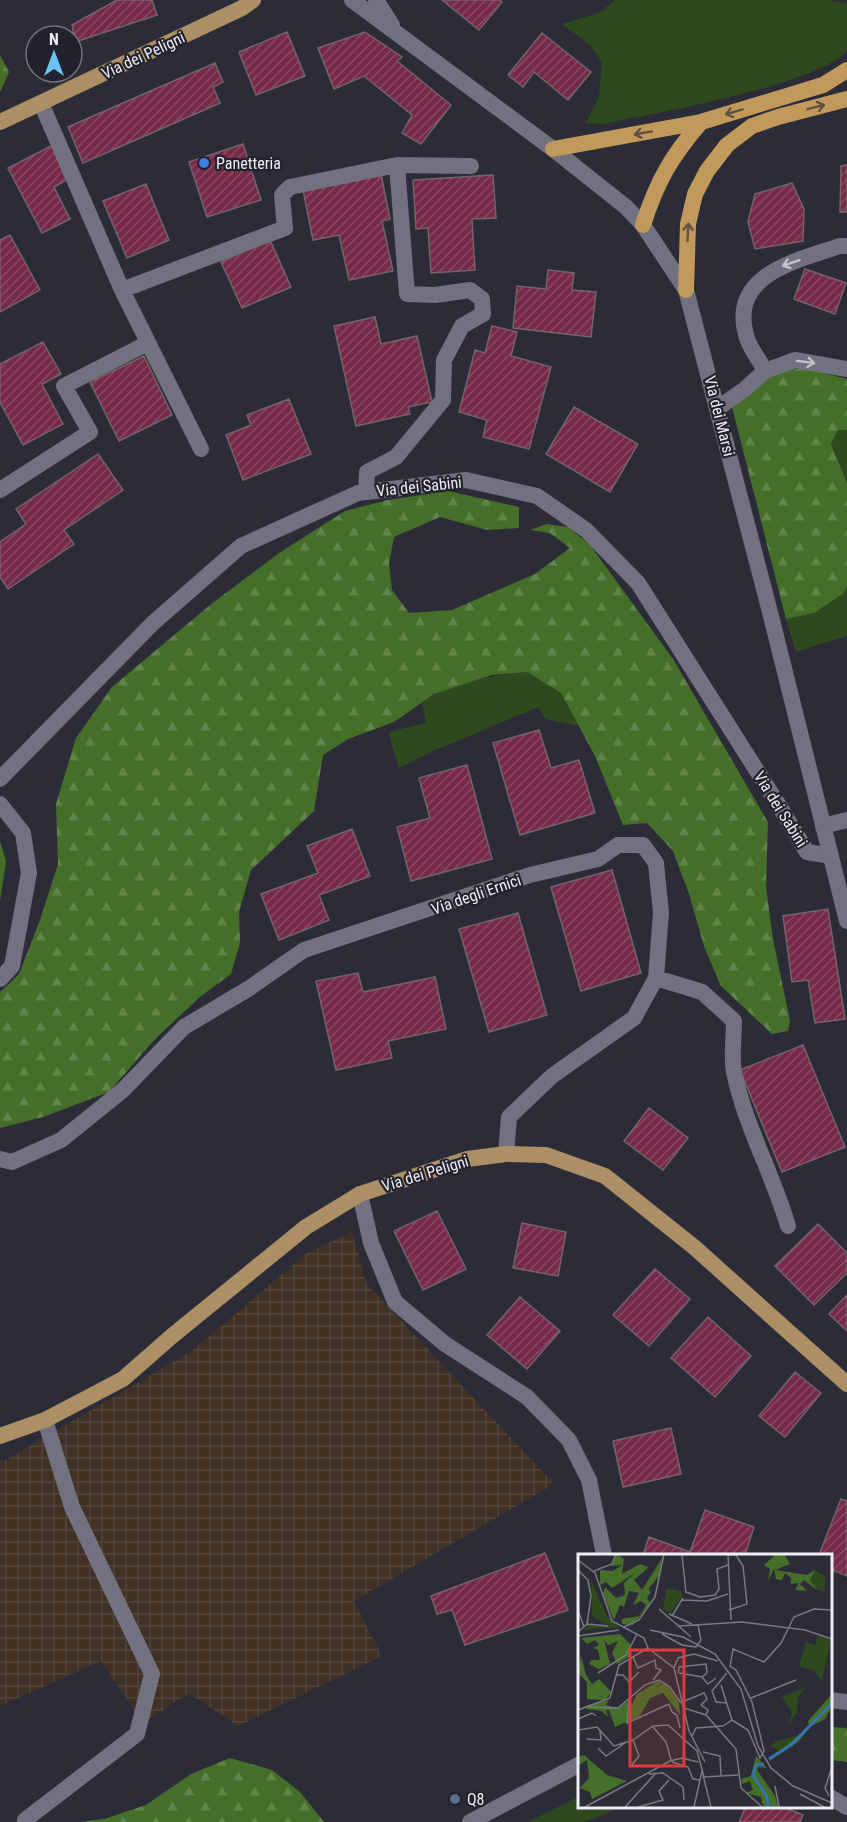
<svg xmlns="http://www.w3.org/2000/svg" width="847" height="1822" font-family="'Roboto Condensed',sans-serif">
  <style>
    .industrial { fill: url(#industrial-grid) }
    .grass { fill: #2e491d }
    .forest { fill: url(#forest-firs) }
    .building { fill: url(#building-hatch); stroke: #746368; stroke-width: 1.5 }
    .lines { fill: none; stroke-linecap: round; stroke-linejoin: round }
    .minor { stroke: #71717f; stroke-width: 16 }
    .secondary { stroke: #71717f; stroke-width: 16 }
    .primary { stroke: #ac8f64; stroke-width: 16 }
    .trunk { stroke: #c0995b; stroke-width: 16 }
    .oneway { stroke: #615240 }
    .oneway2 { stroke: #c2c2cc }
    .shop-dot { fill: #3f7fe0; stroke: #22222e; stroke-width: 2 }
    .service-dot { fill: #5c6f8a; stroke: #22222e; stroke-width: 2 }
    .labels { text-anchor: middle; stroke-width: 4.5; stroke-linejoin: round; paint-order: stroke }
    .street-label { font-size: 16px; fill: #ededf5; stroke: #22222e }
    .poi-label { font-size: 16px; fill: #ededf5; stroke: #22222e; text-anchor: start }
    .inset-river { fill: none; stroke: #3474ac; stroke-width: 3 }
    .inset-road { fill: none; stroke: #797984; stroke-width: 1.5 }
    .view { fill: #d83c3c; fill-opacity: 0.15; stroke: #d83c3c; stroke-width: 3 }
    .inset-edge { fill: none; stroke: #ededf5; stroke-width: 3 }
  </style>
  <defs>
    <pattern id="industrial-grid" width="8" height="8" patternUnits="userSpaceOnUse" patternTransform="scale(1.5)"><rect width="8" height="8" fill="#413125"/><path d="M0 4h8M4 0v8" fill="none" stroke="#54453a"/></pattern>
    <pattern id="forest-firs" width="22" height="20" patternUnits="userSpaceOnUse" patternTransform="scale(1.5)"><rect width="22" height="20" fill="#456e29"/><path d="M5 1l3.5 6h-7zM16 11l3.5 6h-7z" fill="#608349"/></pattern>
    <pattern id="building-hatch" width="6" height="6" patternUnits="userSpaceOnUse" patternTransform="scale(1.5)"><rect width="6" height="6" fill="#752a47"/><path d="M-1 1l2-2M0 6l6-6M5 7l2-2" fill="none" stroke="#894962"/></pattern>
  </defs>
  <rect width="100%" height="100%" fill="#2c2c38"/>
  <!-- industrial -->
  <path class="industrial" d="M352 1232 366 1283 554 1484 354 1601 382 1656 238 1726 189 1693 143 1723 101 1661 0 1706V1461L6 1460 192 1351 307 1253Z"/>
  <!-- grass -->
  <path class="grass" d="M615 0H829L847 3V51C817 85 653 114 603 124L586 123 599 97 602 62 590 45 562 24 599 13Z
    M838 430H847V483L831 444Z
    M847 586V636L796 652 786 619 814 613 844 593Z
    M527 672 561 693 579 726 545 719 539 707 433 751 399 768 388 732 426 723 422 702C452 682 492 675 527 672Z
    M580 1796V1806H624L585 1822H528Z"/>
  <!-- forest -->
  <path class="forest" d="M0 55 9 72 0 92Z
    M804 368 847 379V430H838L831 444 847 483V586L844 593 814 613 786 619 732 407 771 372Z
    M448 491 519 507V528L487 530 440 517 394 537 389 563 392 590 409 613 452 610 535 574 570 548 550 533 530 530 547 524 568 527 590 545 673 659 768 822 766 887 773 939 790 1021 788 1031 772 1034 721 986 704 946 689 894 673 851 647 823 623 825 595 756 561 693 527 672 492 675 434 694 394 722 348 739 323 755 314 811 251 870 239 912 240 943 231 974 201 996 155 1039 109 1092 43 1117 0 1128V992L19 974 40 920 58 864 56 804 76 738 112 687 210 605 279 553 345 511 388 500Z
    M0 841 6 861 0 901Z
    M830 1727 847 1728V1762L831 1760Z
    M230 1758 272 1770 300 1792 324 1822H80L104 1819 146 1805 191 1774Z"/>
  <!-- building -->
  <path class="building" d="M117 0H152L157 15 75 42 72 25Z
    M442 0H499L502 2 479 30Z
    M287 32 305 76 256 95 239 52Z
    M365 32 402 57 397 61 451 105 421 144 402 133 412 115 364 76 334 89 318 48Z
    M542 33 591 72 568 100 534 72 523 87 508 75Z
    M215 63 223 82 213 87 220 103 83 163 68 127Z
    M243 144 261 200 207 217 189 162Z
    M53 145 70 178 54 187 70 219 42 233 8 168Z
    M847 165V212H840L841 166Z
    M381 174 390 219 382 221 393 271 349 280 339 235 313 240 303 190Z
    M493 175 496 218 472 219 475 270 431 273 428 228 416 229 413 180Z
    M792 183 804 209 803 241 755 249 748 222 755 194Z
    M146 184 169 240 127 258 103 201Z
    M10 235 40 290 0 312V240Z
    M270 240 291 287 242 308 221 262Z
    M805 269 846 283 835 314 794 299Z
    M548 270 574 273 572 290 596 292 591 337 513 328 517 286 546 289Z
    M375 317 381 344 417 336 432 402 408 407 410 414 356 426 334 326Z
    M492 326 517 332 511 356 551 367 529 449 483 437 487 420 459 412 475 350 485 353Z
    M43 342 61 374 42 384 63 424 23 445 1 404H0V364Z
    M144 356 172 415 119 441 90 382Z
    M289 399 311 454 243 480 226 435 251 425 247 415Z
    M574 407 638 444 610 492 546 454Z
    M98 454 123 490 64 530 74 544 8 589 0 577V542L26 524 16 509Z
    M539 730 551 768 579 760 595 813 520 835 493 743Z
    M467 765 492 859 411 881 397 827 430 818 419 778Z
    M352 829 370 876 319 895 329 920 279 940 261 894 318 873 307 846Z
    M612 870 641 973 581 991 551 887Z
    M828 909 845 1019 815 1023 808 980 792 982 783 916Z
    M518 913 547 1015 489 1032 459 929Z
    M358 973 363 992 435 977 446 1029 388 1041 392 1058 336 1070 316 981Z
    M803 1045 845 1147 782 1172 740 1070Z
    M649 1108 688 1138 663 1170 624 1141Z
    M437 1211 466 1269 423 1290 394 1231Z
    M522 1223 566 1232 558 1276 513 1268Z
    M818 1224 847 1253V1273L814 1305 775 1266Z
    M655 1269 690 1299 649 1346 613 1315Z
    M847 1295V1331L829 1314Z
    M520 1297 560 1331 527 1369 487 1335Z
    M708 1317 751 1356 715 1397 671 1358Z
    M795 1372 821 1393 785 1437 759 1416Z
    M671 1428 681 1474 623 1487 613 1441Z
    M841 1499 847 1501V1576L830 1569V1555H819Z
    M705 1510 754 1527 745 1555H643L649 1537 690 1552Z
    M545 1553 568 1610 465 1645 452 1610 437 1614 431 1596Z
    M746 1806H781L803 1815 800 1822H739Z"/>
  <g class="lines">
    <!-- minor -->
    <path class="minor" d="M41 103 122 290 285 228 282 195 290 187 397 165 407 294 435 295 470 290 482 299 483 314 462 326 444 360 443 400 396 457 367 472 366 492
      M397 165 471 166
      M122 290 201 449
      M765 371 795 360 847 369
      M718 408 745 389 765 371C760 360 750 349 747 338 727 275 796 261 840 246H847
      M0 490 90 432 64 386 148 343
      M0 779 153 623 241 546 358 493 466 480 537 496 586 530 638 583 778 804 807 852 831 856
      M0 804 23 833 29 873 12 966 0 979
      M823 826 847 820
      M656 978 702 992 734 1021C734 1037 731 1056 734 1072 745 1126 773 1174 788 1226
      M0 1159 12 1162 61 1140 123 1090 184 1027 248 989 304 950 530 875 598 859 618 845H643L656 863 661 913 656 978 634 1018 552 1076 509 1117 506 1154
      M360 1194 371 1243 395 1302 445 1344 527 1397 569 1440 589 1480 604 1555
      M830 1797 847 1807
      M25 1820 137 1734 152 1674 72 1507 45 1420"/>
    <!-- secondary -->
    <path class="secondary" d="M352 0 553 149 626 207 643 225 686 290 771 616 847 921
      M376 0 392 25
      M830 1700 847 1702
      M470 1822 580 1764"/>
    <!-- primary -->
    <path class="primary" d="M0 122 242 8 253 0
      M0 1436 45 1420 123 1379 172 1336 306 1227 360 1194 467 1159 506 1154 546 1155 605 1176 694 1247 847 1384"/>
    <!-- trunk -->
    <path class="trunk" d="M553 149 701 122 823 85 847 70
      M643 225C657 181 671 157 701 122
      M686 290 688 224 695 194 707 171 727 145 752 126 778 117 847 99"/>
  </g>
  <!-- one-way arrows -->
  <defs><path id="oneway-shaft" d="M-6 0H5M1.5-3L5.5 0L1.5 3" fill="none" stroke-width="1.6" stroke-linecap="round" stroke-linejoin="round" transform="scale(1.5)"/></defs>
  <g class="oneway">
    <use href="#oneway-shaft" transform="translate(816 107) rotate(-14)"/>
    <use href="#oneway-shaft" transform="translate(734 112) rotate(163)"/>
    <use href="#oneway-shaft" transform="translate(643 133) rotate(170)"/>
    <use href="#oneway-shaft" transform="translate(688 232) rotate(-87)"/>
  </g>
  <g class="oneway2">
    <use href="#oneway-shaft" transform="translate(791 263) rotate(161)"/>
    <use href="#oneway-shaft" transform="translate(806 362) rotate(7)"/>
  </g>
  <!-- markers -->
  <circle class="shop-dot" cx="204" cy="163" r="6"/>
  <circle class="service-dot" cx="455" cy="1799" r="6"/>
  <g class="labels">
    <!-- street labels -->
    <g class="street-label">
      <text transform="translate(143 55) rotate(-25)" y="6">Via dei Peligni</text>
      <text transform="translate(720 416) rotate(76)" y="6">Via dei Marsi</text>
      <text transform="translate(419 486) rotate(-6)" y="6">Via dei Sabini</text>
      <text transform="translate(781 809) rotate(58)" y="6">Via dei Sabini</text>
      <text transform="translate(476 894) rotate(-19)" y="6">Via degli Ernici</text>
      <text transform="translate(425 1173) rotate(-17)" y="6">Via dei Peligni</text>
    </g>
    <!-- poi labels -->
    <g class="poi-label">
      <text x="216" y="169">Panetteria</text>
      <text x="467" y="1805">Q8</text>
    </g>
  </g>
  <!-- overview -->
  <g transform="translate(578 1554)">
    <rect width="254" height="254" fill="#2c2c38"/>
    <path d="M237 16 248 23 246 38 237 35 231 25ZM13 26 29 62 41 73 6 76 10 71 31 72 14 62ZM240 81 253 86 244 127 236 117 221 112 228 88 237 91ZM228 133 220 143 219 158 210 172 214 159 204 143ZM224 180 202 197 193 193 198 187Z" fill="#2e491d"/>
    <path d="M39 0 46 5 44 20 62 10 71 13 56 26 64 36 84 4 81 22 71 34 72 38 75 34 69 44 72 49 55 71 44 70V65L61 62 68 51 63 47 55 51 61 39 51 37 46 53 42 51 36 66 25 40 27 33 38 44 47 41 46 29 57 19 34 34 28 28 22 31V16L35 17 44 11 33 12ZM198 0H206L212 10 197 16 229 21 237 16 232 26 239 36 226 26 222 30 229 37 217 36 221 29 213 30V24L207 19 204 26 198 25 196 15 190 27 192 15 186 11ZM42 80 52 90V102L39 110 34 99 40 87 30 91 26 85 32 110 21 115 11 110 13 106H22L20 96 15 94 21 91 17 86 9 90 3 84ZM3 102 8 121 14 130 21 125 34 139 26 146 9 145V128L0 119ZM80 127 85 129 77 133 88 129 101 148 102 161 85 139 72 144 62 162 37 173 31 156H28L30 163 23 157 8 155 7 152 31 146 28 151 40 154 51 147 49 161 59 140ZM253 141V154L247 165 233 172 220 188 190 208 231 172 230 167ZM6 201 29 221 49 227 14 245 12 238 2 234 11 224 9 206 0 212V203ZM178 202 189 214 180 213 179 216 197 242 200 253 185 252 183 243 168 239 175 236 172 227 164 230 163 225 173 222Z" fill="#456e29"/>
    <path d="M89 34 103 37 105 41 93 59 85 55Z" fill="#2e491d"/>
    <path class="inset-river" d="M191 205 214 190 254 149M186 210 178 211 175 221 189 243 190 253"/>
    <path class="inset-road" d="M150 0 153 66M104 1 108 39M150 1H158L165 12 169 50 151 56M0 6 17 19 34 67 66 84 70 94M0 16 10 26 13 42 9 70 0 78M16 17 34 10 38 0M108 38 122 43 137 41 141 35 139 15 150 11M104 46 129 47 150 40M81 55 113 83M0 56 6 73M91 60 114 70M94 62 105 44M9 70 30 72M101 72 164 68 227 76 254 85M46 73 61 66 77 43 86 0M72 76 105 83 137 100 163 135 180 192 193 214 215 232 254 249M84 80 104 91 118 93 123 86 120 71M0 82 41 76M70 94 96 114 111 177 127 208M55 103 60 114 77 106 78 114 83 116 75 126M152 112 158 116 174 148 186 197 182 204 170 176 154 166M152 113 155 95 186 108 203 89 216 63 236 55 254 56M96 114 100 104 116 100 140 107M20 119 48 101 59 80M100 119 101 113 128 110 129 119 124 123M101 119 124 123 130 130 138 124M149 119 134 137 138 148 149 149M39 121H45L51 128 61 118M143 131 154 166M173 144 218 126M51 146 49 169 91 150 94 158M104 148 126 139 129 145 123 151 130 156 128 161M11 153 40 154 67 131 81 126 92 133 103 149M106 154 128 161 158 195 163 234 184 253M0 156 32 144 41 111 70 94M94 158 99 161 102 174M0 165 14 159 18 162M75 173 88 188 93 206M0 176 19 173 36 192 55 186 75 172 90 171 119 197 126 223M114 182 118 174 145 172 154 166M9 185 23 186 22 177M20 194 28 202 47 189M125 198 142 202 143 221M94 208 110 213 115 225 122 226M53 212 61 202 55 186M71 220 85 219 105 233 106 246M125 221 133 253M126 223 160 221M197 232 201 253M222 240 246 253M251 242 247 234 254 213M7 253 92 207 104 204 120 208M47 253 78 219M60 253 85 246 81 237 91 226M116 253 124 217"/>
    <path class="view" d="M52 96H106V212H52Z"/>
    <rect width="254" height="254" class="inset-edge"/>
  </g>
  <!-- north arrow -->
  <g transform="translate(54 54)"><circle r="28" fill="#22222e" stroke="#73737e" stroke-width="1.5"/>
  <path d="M0-4.5L10 22L0 15L-10 22Z" fill="#6fc2f4"/>
  <text y="-9" font-size="16" font-weight="bold" text-anchor="middle" fill="#ededf5">N</text>
  </g>
</svg>
